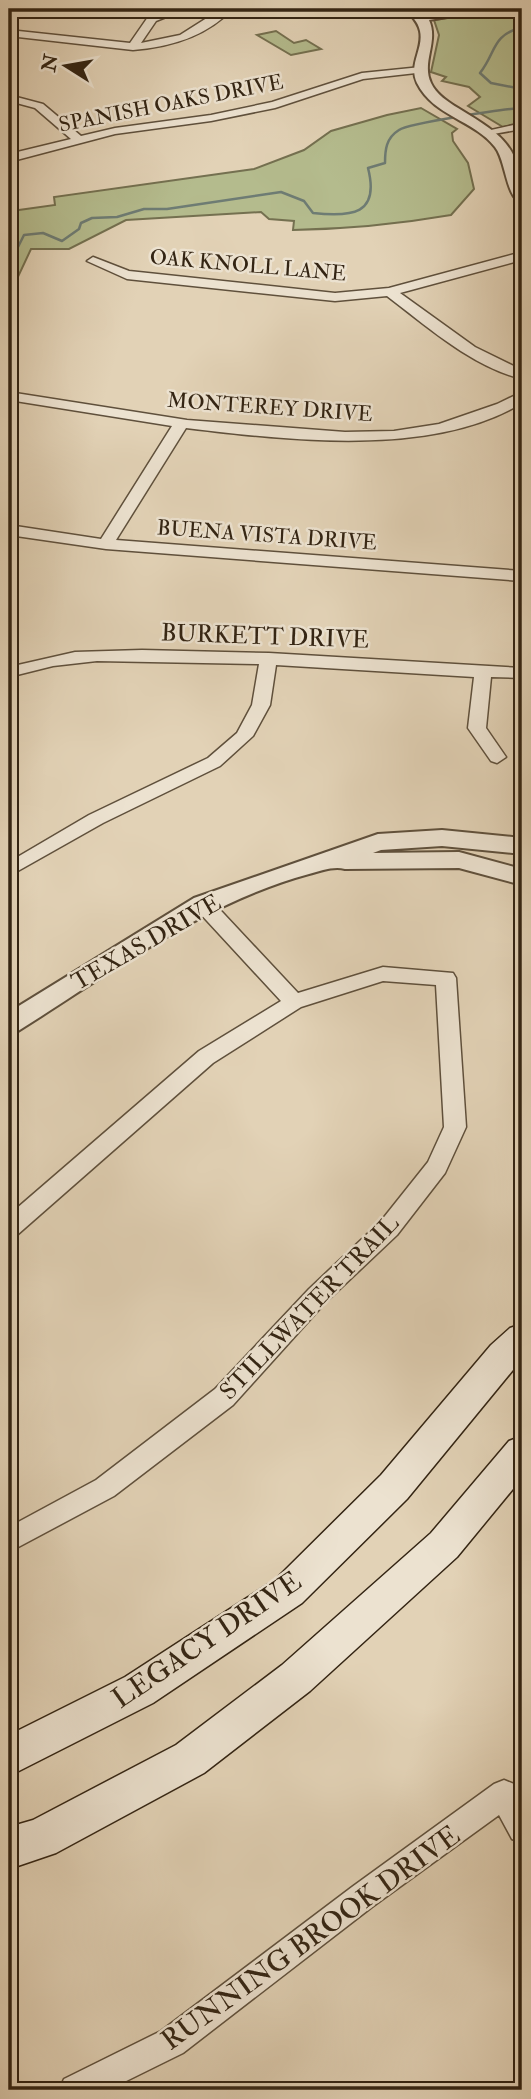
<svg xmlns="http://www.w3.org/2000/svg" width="531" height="2099" font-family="'IM FELL Double Pica',serif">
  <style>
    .green { fill: #b4bb8d; stroke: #747050; stroke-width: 2 }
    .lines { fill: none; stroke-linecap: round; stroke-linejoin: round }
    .stream-far1 { stroke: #6e7c74; stroke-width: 2.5 }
    .stream { stroke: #6e7c74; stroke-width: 3.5 }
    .minor-casing { stroke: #5f503c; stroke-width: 3 }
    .tertiary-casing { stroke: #5f503c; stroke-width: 4 }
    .secondary-casing { stroke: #332413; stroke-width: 3 }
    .minor { fill: #ece2d0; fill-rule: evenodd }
    .tertiary { fill: #ece2d0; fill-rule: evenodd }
    .secondary { fill: #ece2d0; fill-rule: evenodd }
    .labels { text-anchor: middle; stroke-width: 5; stroke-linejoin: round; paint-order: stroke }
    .far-street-label { font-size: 21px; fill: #332413; stroke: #ece2d0 }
    .street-label { font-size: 24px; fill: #332413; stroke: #ece2d0 }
    .near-street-label { font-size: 28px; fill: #332413; stroke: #ece2d0 }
  </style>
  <rect width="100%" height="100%" fill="#e2d2b6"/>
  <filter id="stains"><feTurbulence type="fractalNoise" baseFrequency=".00286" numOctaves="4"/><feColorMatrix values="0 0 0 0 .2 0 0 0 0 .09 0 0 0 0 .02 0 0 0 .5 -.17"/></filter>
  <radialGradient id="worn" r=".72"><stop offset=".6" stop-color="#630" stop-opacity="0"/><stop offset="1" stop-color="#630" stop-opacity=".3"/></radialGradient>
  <!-- green -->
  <path class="green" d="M480 9H522V123L503 127 468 106 480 97 469 87 442 81 446 77 431 72 439 35 434 20 458 16Z
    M276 31 294 43 306 40 321 49 291 55 257 35Z
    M421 108 457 129 452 133 453 141 468 163 474 189 451 215C399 224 347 229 293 230L294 221 269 219 261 212 126 220 69 249H31L17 279 9 281V217L19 210 55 205 54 197 254 169 304 150 331 131 387 115Z"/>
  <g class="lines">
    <!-- stream-far1 -->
    <path class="stream-far1" d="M522 27C491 36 497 51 480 73L491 83 522 89
      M14 255 24 235 43 233 62 241 79 229 81 223 92 218 117 217 144 209H167L281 192 304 201 313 213C352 217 380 215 368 168L385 163C385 150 386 138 399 130 409 123 505 109 522 108"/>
    <!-- stream -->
    <path class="stream" d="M9 265 15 253"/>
    <!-- minor casing -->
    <g class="minor-casing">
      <path id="minor" d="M172 9H186L156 21 141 43 180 35 221 9H232C206 37 170 47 133 50L9 36V30L130 43 148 17Z
        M421 67 425 68V72L363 79 275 108 211 121 115 134 9 162V154L71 139 35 108 9 101V95L43 104 81 136 115 128 211 115 272 102 362 73Z
        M522 123V129L488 135 482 132Z
        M522 252V260L400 293 475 347 522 370V379C471 366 428 327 387 296L335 301 127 279 87 261 93 257 129 271 335 293 389 288Z
        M9 392 187 420 345 432 394 431 439 424 497 404 522 392V403C433 458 286 440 186 428L116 540 522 571V581L106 549 9 535V525L101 539 172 426 9 400Z
        M142 650 269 653 522 668V678L491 677 486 728 506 757 497 763 491 761 468 728 474 677 276 665 270 705 253 736 220 766 103 823 9 876V862L89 815 208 758 237 733 252 705 259 664 97 661 53 666 9 677V667L75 652Z
        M203 897 210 899 298 993 383 967 453 973 456 978 466 1127 445 1173 397 1235 325 1303 233 1405 114 1496 9 1552V1527L96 1480 215 1389 309 1289 381 1221 428 1162 444 1127 436 985 383 981 301 1007 213 1063 17 1235 9 1237V1215L199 1051 281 1001 196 909 193 904 196 899Z
        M504 1780 514 1784 522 1800V1843L512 1839 499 1815 372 1907 183 2053 108 2090H59L64 2079 161 2031 352 1887 494 1784Z"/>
    </g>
    <!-- tertiary casing -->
    <g class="tertiary-casing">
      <path id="tertiary" d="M406 9H419L424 14 451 9H478L472 13 429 20C439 42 421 62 431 83 436 94 448 102 458 108 502 135 522 146 522 203 506 199 506 160 495 147 474 120 433 116 417 83 408 64 424 49 420 31 418 21 411 16 406 9Z
        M442 830 522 838V854L442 846 381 850 373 853 459 852 522 869V885L459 868 345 869C333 866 321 871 309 874 202 903 111 973 18 1031L9 1033V1012L194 898 378 834Z"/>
    </g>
    <!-- secondary casing -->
    <g class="secondary-casing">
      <path id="secondary" d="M522 1324V1359L407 1499 302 1603 153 1703 9 1776V1735L125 1677 276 1579 381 1475 491 1345 510 1328Z
        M522 1436V1478L457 1557 310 1691 204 1773 56 1853 9 1869V1827L33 1820 176 1745 282 1665 431 1533 509 1441Z"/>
    </g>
    <!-- minor -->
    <use href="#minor" class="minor"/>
    <!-- tertiary -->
    <use href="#tertiary" class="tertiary"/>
    <!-- secondary -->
    <use href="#secondary" class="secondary"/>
  </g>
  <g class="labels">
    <!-- far-street labels -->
    <g class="far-street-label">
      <text transform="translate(171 103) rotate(-11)" y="7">SPANISH OAKS DRIVE</text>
      <text transform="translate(248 265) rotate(5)" y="7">OAK KNOLL LANE</text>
      <text transform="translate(270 407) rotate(4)" y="7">MONTEREY DRIVE</text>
      <text transform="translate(267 535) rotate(4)" y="7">BUENA VISTA DRIVE</text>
    </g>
    <!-- street labels -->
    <g class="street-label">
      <text transform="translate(265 636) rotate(2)" y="8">BURKETT DRIVE</text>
      <text transform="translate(146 942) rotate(-30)" y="8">TEXAS DRIVE</text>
      <text transform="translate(309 1307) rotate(-46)" y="8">STILLWATER TRAIL</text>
    </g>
    <!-- near-street labels -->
    <g class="near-street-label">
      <text transform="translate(206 1639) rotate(-34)" y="10">LEGACY DRIVE</text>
      <text transform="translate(310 1937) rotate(-36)" y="10">RUNNING BROOK DRIVE</text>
    </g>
  </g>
  <!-- margin -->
  <rect width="531" height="2099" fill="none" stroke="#e2d2b6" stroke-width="35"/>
  <rect x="10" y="10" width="510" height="2078" fill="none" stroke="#332413" stroke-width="3.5"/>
  <rect x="18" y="18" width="496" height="2064" fill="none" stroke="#332413" stroke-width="2"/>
  <!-- north arrow -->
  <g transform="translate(66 66) rotate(281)" stroke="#ece2d0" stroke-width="5" paint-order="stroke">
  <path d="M0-5L12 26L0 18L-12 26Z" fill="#332413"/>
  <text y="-10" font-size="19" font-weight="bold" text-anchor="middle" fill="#332413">N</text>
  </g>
  <rect width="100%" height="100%" filter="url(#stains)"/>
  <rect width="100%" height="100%" fill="url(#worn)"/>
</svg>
